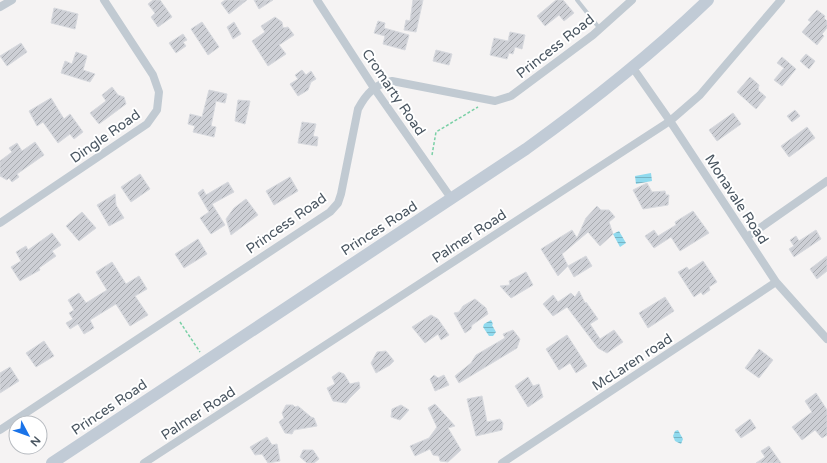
<svg xmlns="http://www.w3.org/2000/svg" width="827" height="463" font-family="'Varela Round',sans-serif">
  <style>
    .water { fill: url(#water-rules) }
    .building { fill: url(#building-hatch); stroke: #d7d9de }
    .lines { fill: none; stroke-linecap: round; stroke-linejoin: round }
    .path { stroke: #7ad0a6; stroke-width: 1.5; stroke-dasharray: 3 2; stroke-linecap: butt }
    .service { stroke: #c1cad2; stroke-width: 4 }
    .minor { stroke: #c1cad2; stroke-width: 8 }
    .secondary { stroke: #c1cbd6; stroke-width: 12 }
    .labels { text-anchor: middle; stroke-width: 4; stroke-linejoin: round; paint-order: stroke }
    .street-label { font-size: 14px; fill: #4a5661; stroke: #fff }
  </style>
  <defs>
    <pattern id="water-rules" width="6" height="5" patternUnits="userSpaceOnUse"><rect width="6" height="5" fill="#90daee"/><path d="M0 2.5h6" fill="none" stroke="#78b4c4"/></pattern>
    <pattern id="building-hatch" width="6" height="6" patternUnits="userSpaceOnUse"><rect width="6" height="6" fill="#cdcfd5"/><path d="M-1 1l2-2M0 6l6-6M5 7l2-2" fill="none" stroke="#a8abb0"/></pattern>
  </defs>
  <rect width="100%" height="100%" fill="#f5f3f3"/>
  <!-- water -->
  <path class="water" d="M651 173 652 181 636 184 635 176Z
    M619 231 626 243 620 247 613 234Z
    M491 320 493 324 492 325 496 332 493 336H489L483 327 484 324Z
    M678 430 683 439 681 444 675 441 673 436 675 431Z"/>
  <!-- building -->
  <path class="building" d="M153 0H160L172 17 158 27 151 17 155 13 148 4Z
    M225 0H247L229 14 221 3Z
    M254 0H273L259 9Z
    M413 0H423L416 32 404 30 406 20 410 21Z
    M556 0H563L574 13 564 21 559 15 545 26 537 16Z
    M54 8 78 14 75 29 51 23Z
    M817 10 825 16 824 18 827 21V28L822 34 824 36 817 45 802 32 811 22 808 20Z
    M275 17 282 22 283 28 288 27 294 35 279 45 286 54 268 66 252 41 265 32 261 26Z
    M378 21 385 23 384 28 409 35 405 50 383 44 385 36 374 33Z
    M202 22 219 47 208 55 191 29Z
    M234 22 241 34 233 39 227 27Z
    M510 32 525 35 522 49 515 47 513 54 509 53 507 59 490 55 494 38 508 41Z
    M183 34 187 40 183 42 186 46 176 53 169 43Z
    M21 43 27 52 7 66 0 56Z
    M436 50 452 54 449 65 433 61Z
    M76 52 87 56 83 70 95 74 90 82 61 73 65 61 72 64Z
    M806 54 815 61 809 69 800 61Z
    M782 57 796 69 782 86 774 80 784 68 777 63Z
    M302 70 306 75 311 71 316 79 311 82 308 90 298 96 290 84 298 79 295 75Z
    M750 77 759 85 758 90 766 97 756 109 737 92Z
    M112 87 118 95 124 97 126 104 99 124 90 113 106 101 102 95Z
    M209 90 227 94 225 103 216 101 211 126 216 127 214 137 193 132 195 126 188 124 190 114 202 117Z
    M51 98 64 119 70 114 83 132 74 139 70 134 58 143 43 122 37 126 29 111Z
    M238 100 250 101 245 124 235 121Z
    M795 110 800 116 792 122 787 116Z
    M733 113 741 124 717 141 709 130Z
    M302 122 316 124 313 136 318 137 317 146 298 143Z
    M807 127 815 138 789 157 781 146Z
    M35 142 44 155 17 174 19 177 12 182 9 178 7 180 0 176V161L12 152 9 148 17 143 22 151Z
    M140 174 150 189 131 202 121 187Z
    M290 177 298 191 274 205 266 191Z
    M228 182 234 192 212 204 225 225 211 234 200 218 209 212 198 193 203 189 206 195Z
    M647 183 652 192 665 191 666 195H669L668 205 643 209 633 190Z
    M115 194 116 205 124 218 109 226 97 205Z
    M246 199 258 215 231 235 226 219 234 208Z
    M597 206 601 210H609L615 217 609 222 613 234 600 246 588 232 562 254 568 266 558 276 541 249 572 230 577 238 586 218Z
    M693 211 709 233 680 251 671 237 654 248 645 236 654 230 658 236 676 225 675 222Z
    M82 212 96 228 79 241 66 226Z
    M816 230 821 239 794 257 789 249 794 246 790 240 796 236 799 241Z
    M52 233 61 245 52 251 56 256 39 268 40 270 20 281 11 267 21 261 16 252 26 246 28 250Z
    M198 239 207 254 184 268 175 254Z
    M586 256 592 266 574 277 568 266Z
    M827 256V271L817 279 810 269Z
    M703 261 717 282 709 287 710 290 703 295 701 292 694 297 678 272 687 267 689 270Z
    M112 262 126 284 139 276 147 289 135 296 148 315 130 326 116 304 90 320 94 328 84 334 78 324 70 329 66 323 73 319 69 313 74 310 68 300 79 293 86 303 107 290 96 272Z
    M526 272 533 285 511 298 500 286 510 285 509 281Z
    M579 291 585 303 586 302 598 319 590 324 600 339 614 330 623 342 607 353 598 348 567 307 553 316 543 304 553 295 558 302 571 293 575 297Z
    M665 297 674 311 648 328 639 313Z
    M475 299 486 308 488 314 472 325 471 329 465 333 454 313 459 312 463 306Z
    M431 315 438 319 449 335 441 340 438 334 425 343 412 327Z
    M513 330 520 339 517 348 459 383 455 376 471 363 476 355 505 338 503 334Z
    M567 335 587 366 576 373 570 363 559 370 546 349Z
    M44 341 54 356 36 367 26 353Z
    M759 349 773 360 759 378 745 368Z
    M386 351 394 361 390 365 376 373 371 363 377 352Z
    M10 367 19 381 0 393V373Z
    M339 372 344 374 350 384 359 382 360 388 349 399 346 403 333 401 327 388 335 384 332 377Z
    M434 375 438 378 444 375 449 385 435 391 430 379Z
    M528 377 533 386 539 384 543 397 528 407 515 386Z
    M816 393 827 410V435L822 438 815 430 802 440 792 427 812 412 805 401Z
    M482 396 487 422 500 419 503 423 502 430 476 436 467 399Z
    M435 404 455 426 448 428 461 450 448 462 440 461 439 456 433 455 430 449 415 456 410 446 429 438 437 427 428 408Z
    M286 405H293L295 407 298 406 311 417 314 418 317 426 294 430 292 434 285 433 279 422 284 418 282 413Z
    M401 405 409 410 400 420 391 417 392 409Z
    M750 419 756 428 741 438 735 430Z
    M267 437 272 445 277 444 280 461 268 463 262 454 255 455 250 447Z
    M769 446 781 463H756L765 457 761 451Z
    M303 450H313L319 459 314 463H307L300 457Z"/>
  <g class="lines">
    <!-- path -->
    <path class="path" d="M432 155 436 132 478 107
      M180 322 200 352"/>
    <!-- service -->
    <path class="service" d="M577 0 600 29"/>
    <!-- minor -->
    <path class="minor" d="M317 0 374 88 451 198
      M0 7 12 0
      M633 68 670 121 776 282 827 339
      M0 223 147 124 157 110 159 92 153 75 104 0
      M747 237 827 181
      M0 430 330 212 338 203 341 194 358 109C366 94 375 84 392 81L495 101 511 96 593 35 632 0
      M144 463 670 121 700 95 781 0
      M502 463 776 282"/>
    <!-- secondary -->
    <path class="secondary" d="M52 463 526 149C590 103 651 55 708 0"/>
  </g>
  <g class="labels">
    <!-- street labels -->
    <g class="street-label">
      <text transform="translate(555 46) rotate(-38)" y="5">Princess Road</text>
      <text transform="translate(394 92) rotate(56)" y="5">Cromarty Road</text>
      <text transform="translate(105 136) rotate(-35)" y="5">Dingle Road</text>
      <text transform="translate(737 199) rotate(57)" y="5">Monavale Road</text>
      <text transform="translate(286 223) rotate(-35)" y="5">Princess Road</text>
      <text transform="translate(379 228) rotate(-33)" y="5">Princes Road</text>
      <text transform="translate(469 236) rotate(-33)" y="5">Palmer Road</text>
      <text transform="translate(632 362) rotate(-33)" y="5">McLaren road</text>
      <text transform="translate(109 407) rotate(-34)" y="5">Princes Road</text>
      <text transform="translate(198 413) rotate(-33)" y="5">Palmer Road</text>
    </g>
  </g>
  <!-- north arrow -->
  <g transform="translate(28 435) rotate(131)"><circle r="19" fill="#ffffff" stroke="#b7bbc0"/>
  <path d="M0-3L7 15L0 10L-7 15Z" fill="#1a73e8"/>
  <text y="-6" font-size="11" font-weight="bold" text-anchor="middle" fill="#4a5661">N</text>
  </g>
</svg>
